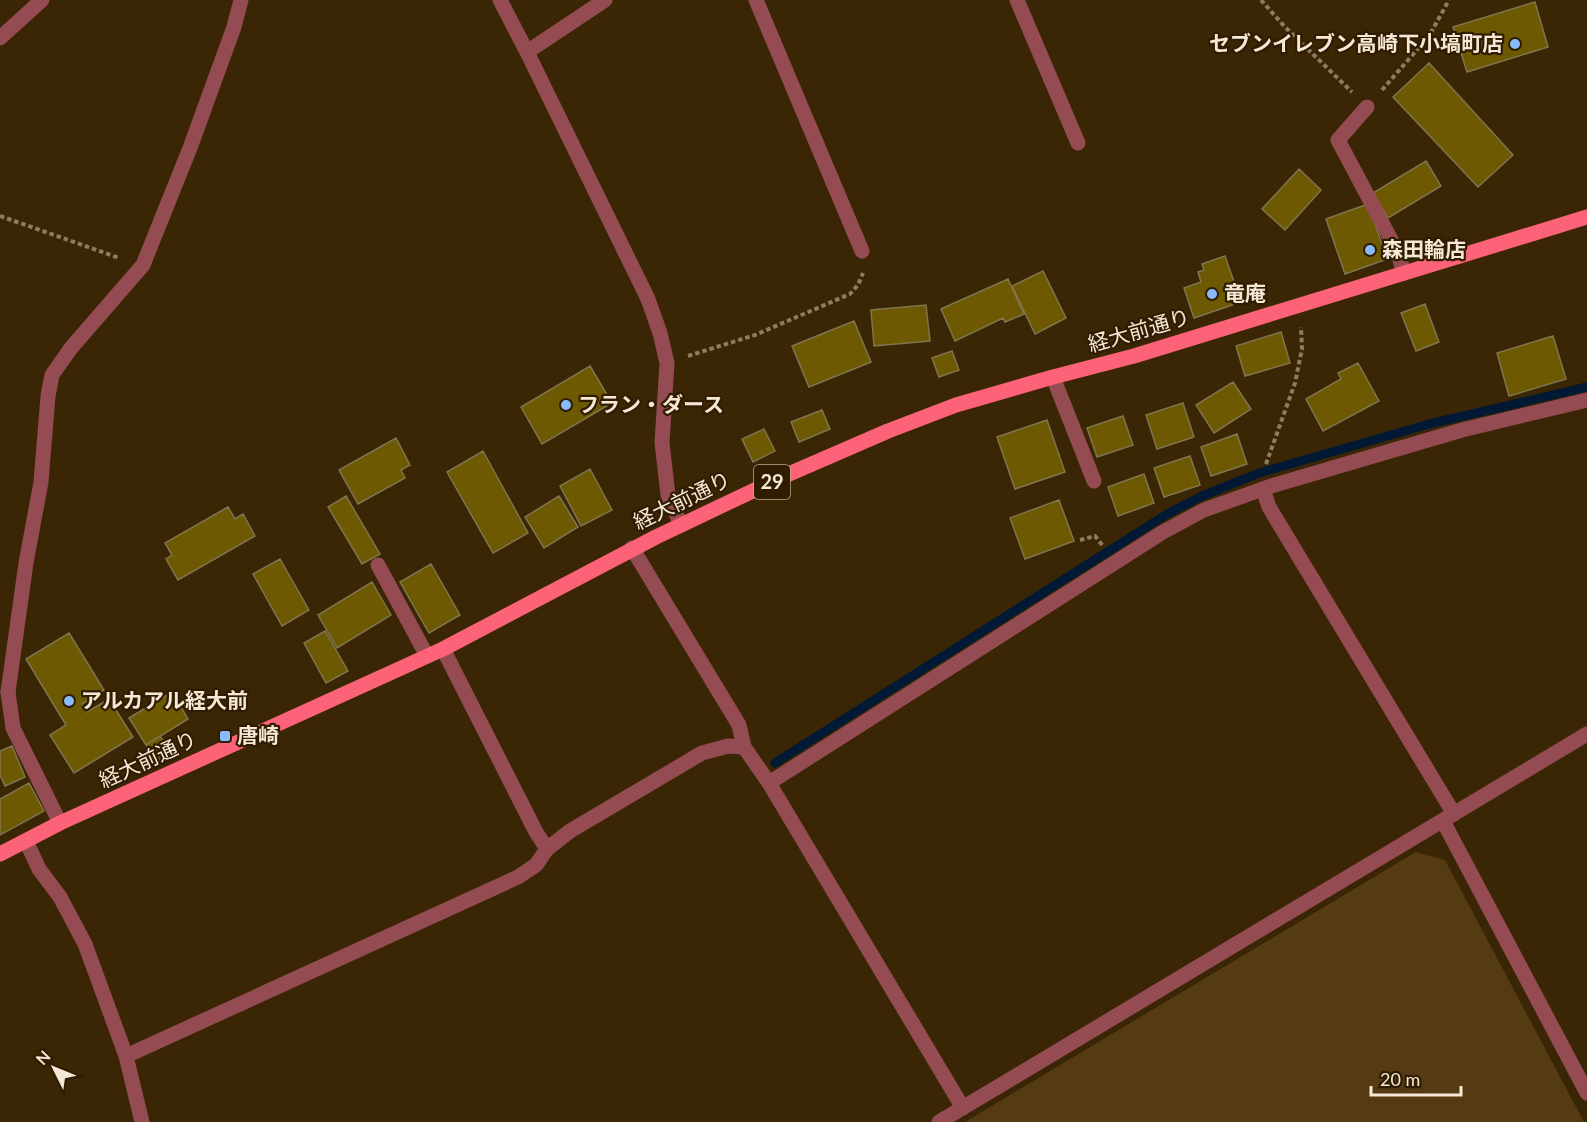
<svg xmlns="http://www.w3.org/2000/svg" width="1587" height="1122" font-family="Lato,'Noto Sans JP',sans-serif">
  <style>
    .green { fill: #543b13 }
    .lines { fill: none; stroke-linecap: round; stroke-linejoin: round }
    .stream { stroke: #021935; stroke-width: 9 }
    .building { fill: #6c5902; stroke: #7f754f; stroke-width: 1.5 }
    .path { stroke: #8d7c61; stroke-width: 4; stroke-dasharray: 4.5 3; stroke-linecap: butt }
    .lane { stroke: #944b52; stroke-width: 15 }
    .street { stroke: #944b52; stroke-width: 15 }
    .primary { stroke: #fc6378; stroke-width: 15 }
    .poi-dot { fill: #88bafc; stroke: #301c00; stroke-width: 2 }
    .labels { text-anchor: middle; stroke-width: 4.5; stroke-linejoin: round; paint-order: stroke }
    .shield { fill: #301c00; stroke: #baab96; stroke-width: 1.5 }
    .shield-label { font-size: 20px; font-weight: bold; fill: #f5e8d6 }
    .poi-label { font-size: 21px; font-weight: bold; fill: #f5e8d6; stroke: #301c00; text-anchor: start }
    .street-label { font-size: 21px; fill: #f5e8d6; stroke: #301c00 }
  </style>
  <rect width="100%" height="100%" fill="#3a2604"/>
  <!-- green -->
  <path class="green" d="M1416 852 1445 860 1584 1122H965Z"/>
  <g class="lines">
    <!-- stream -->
    <path class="stream" d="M775 763 1167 514 1202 496 1259 473 1429 424 1587 387"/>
  </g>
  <!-- building -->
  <path class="building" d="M1535 2 1548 47 1467 72 1453 27Z
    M1429 63 1513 155 1478 187 1393 97Z
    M1426 161 1441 186 1388 218 1373 193Z
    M1299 169 1321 190 1285 230 1262 209Z
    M1368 204 1387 259 1345 274 1326 219Z
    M1225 256 1241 302 1194 318 1184 288 1201 282 1198 272 1204 270 1202 264Z
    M1043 271 1066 318 1035 334 1012 286Z
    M1008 279 1024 314 1005 322 1003 318 955 341 941 309Z
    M1425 304 1439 342 1416 351 1401 313Z
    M926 305 930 341 874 346 871 310Z
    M854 321 871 362 809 387 792 346Z
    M1281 332 1290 363 1245 376 1236 346Z
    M1553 336 1566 379 1509 396 1497 353Z
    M952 351 959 370 939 377 932 358Z
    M1358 363 1379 401 1323 431 1306 399 1341 379 1338 373Z
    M590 366 612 403 542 444 521 407Z
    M1233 382 1251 409 1214 433 1196 405Z
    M1183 403 1194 437 1157 449 1146 415Z
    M822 410 830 429 799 442 791 422Z
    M1123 416 1133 445 1097 457 1087 428Z
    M1047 420 1065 472 1015 489 997 437Z
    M764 429 775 451 753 462 742 439Z
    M1237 434 1247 464 1211 476 1201 447Z
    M396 438 410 465 401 470 405 478 358 504 339 470Z
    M483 451 528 533 493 553 447 472Z
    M1190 456 1200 485 1164 497 1154 468Z
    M590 469 612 510 581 526 560 486Z
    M1144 474 1154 503 1118 516 1108 487Z
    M346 496 380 554 362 564 328 507Z
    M559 496 578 527 544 548 525 517Z
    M1059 500 1074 541 1025 559 1010 518Z
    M228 507 235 519 243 514 255 536 178 580 166 559 172 555 165 543Z
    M280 559 309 610 282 626 253 574Z
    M431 564 460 615 429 633 400 582Z
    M372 582 391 615 337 648 318 615Z
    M325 631 348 671 326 683 304 643Z
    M69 633 104 690 82 704 87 712 109 699 133 737 74 773 50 735 66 725 26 659Z
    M172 692 188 719 146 745 129 718Z
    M160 736 170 752 156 762 146 745Z
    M12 746 25 777 5 786 0 775V751Z
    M29 783 44 811 0 835V799Z"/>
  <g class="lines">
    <!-- path -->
    <path class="path" d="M1261 0 1285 27 1352 92
      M1382 90 1429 36 1449 0
      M0 216 119 258
      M688 356 755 335 850 294 858 285 863 273
      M1266 464 1295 383 1302 349 1301 327
      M1080 540 1095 536 1103 546"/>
    <!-- lane -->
    <path class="lane" d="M756 0 862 251
      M0 38 42 0
      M1367 107 1338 140 1398 253 1404 273
      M1053 377 1094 481
      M1263 489 1269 507 1454 814
      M632 548 739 725 744 747
      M378 565 427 656
      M443 649 536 832 547 849
      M8 692 26 563 41 482 48 396 52 375 71 348 143 265 190 148 234 27 241 0
      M769 783 1163 532 1204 510 1271 486 1462 430 1587 400
      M1443 821 1587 1093
      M26 841 39 869 60 897 85 944 126 1056"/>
    <!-- street -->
    <path class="street" d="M500 0 527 52 648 299 660 333 667 363 662 443 668 495 681 525
      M1017 0 1078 143
      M527 52 605 0
      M8 692 13 728 60 823
      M142 1122 126 1056 518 877 536 865 547 849 570 831 702 753 728 746 744 747 769 783 963 1108
      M939 1122 1587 734"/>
    <!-- primary -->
    <path class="primary" d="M0 854 60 823 443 649 656 537 782 477 888 431 956 405 1053 377 1134 356 1587 217"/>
  </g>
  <!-- markers -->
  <g class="poi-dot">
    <circle cx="1515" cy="44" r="6"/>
    <circle cx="1370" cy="250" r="6"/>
    <circle cx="1212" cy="294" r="6"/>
    <circle cx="566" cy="405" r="6"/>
    <circle cx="69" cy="701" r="6"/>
    <rect x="219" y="730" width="12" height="12" rx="3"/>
  </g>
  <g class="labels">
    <!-- shield labels -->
    <rect class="shield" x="754" y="465" width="36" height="34" rx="4.5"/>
    <g class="shield-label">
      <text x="772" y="489">29</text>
    </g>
    <!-- poi labels -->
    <g class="poi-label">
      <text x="1503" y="51" text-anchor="end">セブンイレブン高崎下小塙町店</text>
      <text x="1382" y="257">森田輪店</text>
      <text x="1224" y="301">竜庵</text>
      <text x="578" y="412">フラン・ダース</text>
      <text x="81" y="708">アルカアル経大前</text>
      <text x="237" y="743">唐崎</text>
    </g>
    <!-- street labels -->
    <g class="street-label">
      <text transform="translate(1139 331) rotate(-16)" y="7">経大前通り</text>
      <text transform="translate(682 501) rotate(-26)" y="7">経大前通り</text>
      <text transform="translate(148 760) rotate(-25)" y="7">経大前通り</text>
    </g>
  </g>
  <!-- north arrow -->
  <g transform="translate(54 1068) rotate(313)" stroke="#301c00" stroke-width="4.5" paint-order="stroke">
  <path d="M0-4.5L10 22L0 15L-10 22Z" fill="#f5e8d6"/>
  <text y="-9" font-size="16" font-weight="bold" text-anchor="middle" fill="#f5e8d6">N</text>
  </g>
  <!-- scale -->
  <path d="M1371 1086v9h90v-9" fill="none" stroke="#f5e8d6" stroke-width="3"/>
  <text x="1380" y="1086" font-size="18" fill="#f5e8d6" stroke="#301c00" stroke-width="4.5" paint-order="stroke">20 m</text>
</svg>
